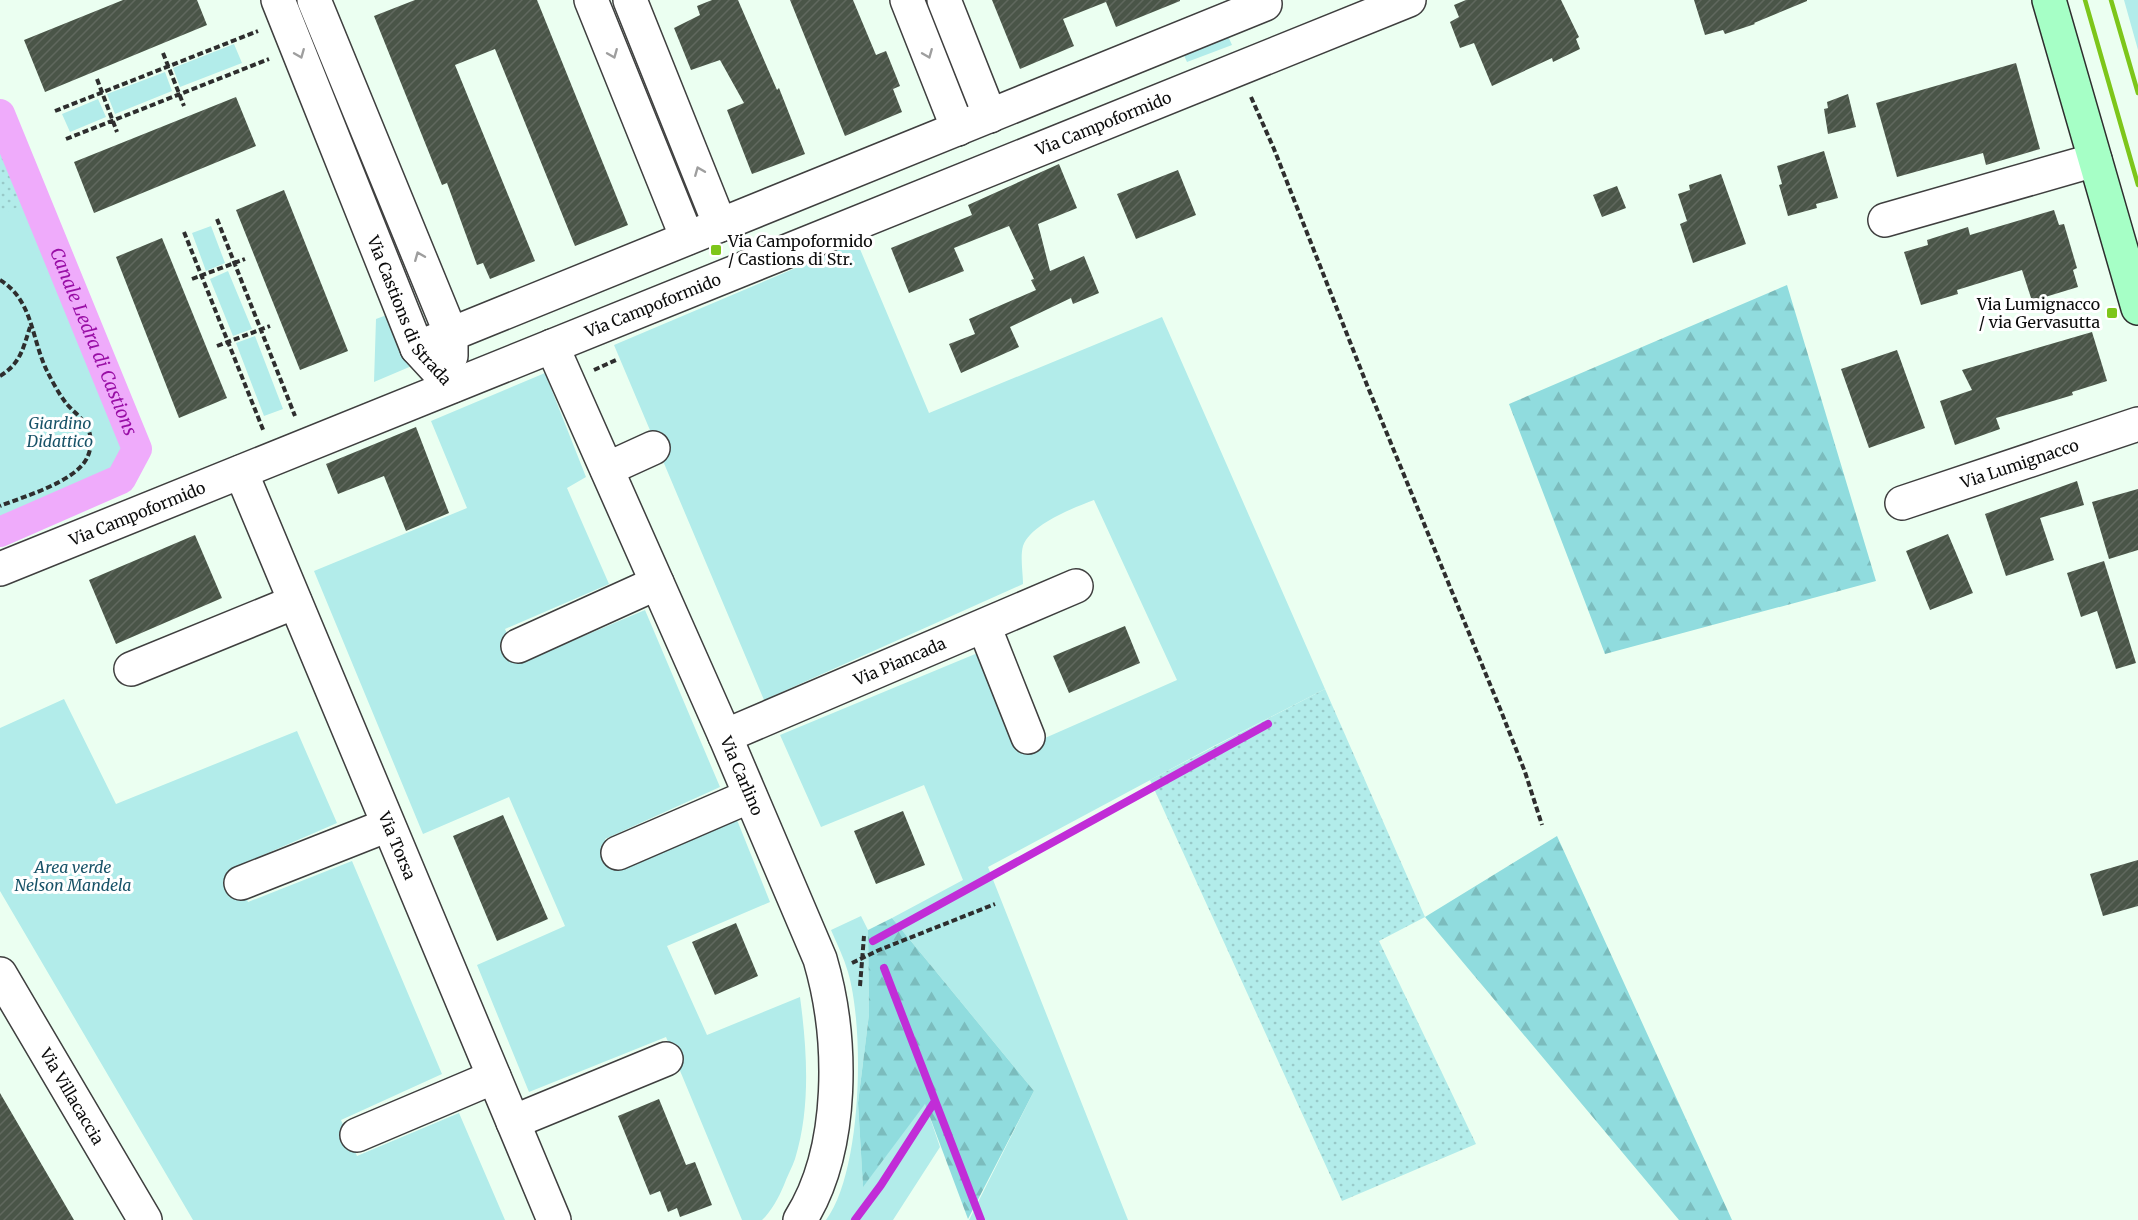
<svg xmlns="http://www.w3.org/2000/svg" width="2138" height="1220" font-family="Merriweather,serif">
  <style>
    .grass { fill: #b2ecea }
    .forest { fill: url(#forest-firs) }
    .garden { fill: url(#garden-dots) }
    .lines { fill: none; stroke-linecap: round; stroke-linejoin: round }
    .stream { stroke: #c12dd7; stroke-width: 8 }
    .canal { stroke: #efabfb; stroke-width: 30 }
    .building { fill: url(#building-hatch) }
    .street-casing { stroke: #3f3f3f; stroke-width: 36 }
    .secondary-casing { stroke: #2e2e2e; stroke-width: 36 }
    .path { stroke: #2e2e2e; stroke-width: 4; stroke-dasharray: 6 3; stroke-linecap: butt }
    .street { stroke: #fff; stroke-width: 33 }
    .secondary { stroke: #a6ffc6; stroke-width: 33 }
    .rail { stroke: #7dc61a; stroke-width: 4.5 }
    .oneway { stroke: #9e9e9e }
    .poi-dot { fill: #7dc61a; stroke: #fff; stroke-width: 2 }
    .labels { text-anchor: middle; stroke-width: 6; stroke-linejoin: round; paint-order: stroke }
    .street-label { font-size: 16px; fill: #0c0c0c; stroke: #fff }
    .poi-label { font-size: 16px; fill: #0c0c0c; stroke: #fff; text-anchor: start }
    .park-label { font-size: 16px; font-style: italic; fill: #185368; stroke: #fff }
    .water-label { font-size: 18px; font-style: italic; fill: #990da6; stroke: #fff }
  </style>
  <defs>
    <pattern id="forest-firs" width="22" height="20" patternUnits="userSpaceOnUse" patternTransform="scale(1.5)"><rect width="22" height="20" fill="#90dcde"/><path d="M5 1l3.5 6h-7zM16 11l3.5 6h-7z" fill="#7bbcbd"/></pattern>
    <pattern id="garden-dots" width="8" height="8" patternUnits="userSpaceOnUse" patternTransform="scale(1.5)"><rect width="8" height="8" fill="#b2ecea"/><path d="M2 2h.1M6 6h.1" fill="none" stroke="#98c9c8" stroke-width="1.8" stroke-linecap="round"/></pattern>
    <pattern id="building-hatch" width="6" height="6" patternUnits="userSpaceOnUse" patternTransform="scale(1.5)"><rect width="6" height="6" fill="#4a5548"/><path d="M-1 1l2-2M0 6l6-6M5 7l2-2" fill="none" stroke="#60685e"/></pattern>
  </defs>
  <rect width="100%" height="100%" fill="#ebfff1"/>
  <!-- grass -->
  <path class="grass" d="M2124 0H2138V50Z
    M1228 36 1232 45 1187 62 1183 53Z
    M234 44 242 63 180 87 173 68Z
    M165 72 172 91 115 114 107 94Z
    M98 99 106 117 70 132 62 114Z
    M0 126 133 450 120 476 0 525Z
    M211 226 225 263 206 271 192 233Z
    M857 242 929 413 1162 317 1325 689 1210 748 988 867 1128 1220H969L1034 1091 892 918 963 880 924 785 821 827 780 735 980 652 1020 749 1177 680 1094 500C1073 508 1031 524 1023 546 1020 557 1023 573 1023 584L764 700 614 345Z
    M228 271 252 329 233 336 210 279Z
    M392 313 414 365 374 382 376 319Z
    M255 336 283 409 264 416 236 343Z
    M545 373 586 477 567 488 609 584 505 629 520 663 645 610 720 787 605 839 619 868 737 820 770 902 667 946 707 1035 800 997C807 1049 811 1108 795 1159 792 1168 787 1176 784 1185 779 1197 771 1212 762 1220H742L666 1037 529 1092 477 965 565 926 509 797 423 834 314 571 467 508 431 421Z
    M64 699 116 804 297 731 337 823 233 868 248 902 352 861 442 1074 341 1120 357 1156 459 1113 505 1220H193L0 891V728Z
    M861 916 868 930 869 1014 858 1103 863 1186 925 1103 940 1147 893 1220H826C862 1172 865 1030 848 972 844 958 837 944 831 930Z"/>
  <!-- forest -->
  <path class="forest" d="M1787 285 1876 581 1605 654 1509 404Z
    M1557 836 1732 1220H1679L1425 917Z
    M892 918 1034 1091 968 1219 925 1104 863 1187 858 1103 869 1014 868 930Z"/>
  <!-- garden -->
  <path class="garden" d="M0 126 31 201 0 215Z
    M1325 689 1425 917 1379 941 1476 1144 1342 1201 1150 780Z"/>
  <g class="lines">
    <!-- stream -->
    <path class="stream" d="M873 941 1268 724
      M884 968 981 1220
      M855 1220 881 1185 935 1101"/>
    <!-- canal -->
    <path class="canal" id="s1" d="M0 114 137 449 121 479 0 532"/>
  </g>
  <!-- building -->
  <path class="building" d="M123 0H197L207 25 45 92 24 40Z
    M415 0H537L628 225 575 246 495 49 455 65 535 261 490 279 483 263 477 265 447 183 442 185 374 16Z
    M712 0H738L777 90 779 88 805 154 752 174 727 110 744 103 720 60 691 70 674 28 700 15 697 6Z
    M790 0H853L876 55 886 51 900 86 893 89 902 112 845 136Z
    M992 0H1180V1L1116 27 1106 2 1063 19 1074 46 1020 69Z
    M1466 0H1561L1579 37 1576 39 1580 49 1553 62 1552 58 1492 86 1474 43 1460 48 1450 22 1459 17 1454 5Z
    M1694 0H1807V1L1754 23 1755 24 1725 34 1723 30 1705 35Z
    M2016 63 2040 149 1986 165 1983 153 1897 177 1876 103Z
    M1848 94 1856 127 1828 134 1824 109 1828 108 1827 102Z
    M236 97 256 146 94 213 74 162Z
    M1824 151 1838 198 1816 204 1817 208 1788 216 1779 185 1782 184 1777 166Z
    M1059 164 1077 208 1038 224 1050 271 1084 256 1099 293 1073 304 1071 298 1010 327 1019 347 961 373 949 344 975 334 969 319 1036 290 1031 280 1034 279 1009 226 954 248 964 271 909 293 891 248 972 215 968 205Z
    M1178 170 1196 215 1136 239 1117 194Z
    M1721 174 1746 244 1693 263 1680 224 1687 221 1678 194 1690 190 1689 185Z
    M1617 186 1626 208 1602 217 1593 195Z
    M284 190 348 351 300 370 236 210Z
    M2054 210 2059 225 2064 224 2077 268 2073 270 2078 287 2032 301 2022 270 1957 290 1958 294 1921 305 1904 252 1928 245 1927 240 1968 227 1970 235Z
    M162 238 227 398 179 418 116 257Z
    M2092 332 2107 381 2072 392 2073 395 1996 418 2000 429 1955 445 1940 401 1972 390 1962 370Z
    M1897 350 1925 428 1869 448 1841 369Z
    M416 427 449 513 406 531 384 476 338 494 326 464Z
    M2077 481 2084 505 2040 518 2054 560 2006 576 1985 514Z
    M2138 489V550L2109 559 2092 502Z
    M1948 534 1973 593 1930 610 1906 551Z
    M195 535 222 598 116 644 89 580Z
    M2104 561 2136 663 2116 669 2097 611 2081 617 2067 573Z
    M1125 626 1140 663 1069 693 1053 656Z
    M903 811 925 865 876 884 854 831Z
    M503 815 548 919 497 941 453 836Z
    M2138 860V906L2103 916 2090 874Z
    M736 923 758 976 715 995 692 942Z
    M0 1093 74 1220H0Z
    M659 1099 686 1165 695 1162 712 1205 680 1217 677 1208 668 1212 660 1191 650 1195 618 1116Z"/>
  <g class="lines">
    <!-- street casing -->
    <g class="street-casing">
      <g id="street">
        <path id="s2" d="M278 0 417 348 452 386"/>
        <path d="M314 0 451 334V356"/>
        <path d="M591 0 687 238"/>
        <path d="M630 0 720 225"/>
        <path d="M907 0 958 129"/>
        <path d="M944 0 990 116"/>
        <path d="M1885 220 2095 160"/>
        <path id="s3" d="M552 346 725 736 820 959C843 1037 845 1149 800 1220"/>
        <path d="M417 348 1265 4"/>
        <path d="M607 469 653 448"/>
        <path id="s4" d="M241 472 554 1220"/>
        <path id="s5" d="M1902 503 2138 424"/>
        <path id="s6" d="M0 569 1409 0"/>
        <path d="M984 626 1028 737"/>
        <path d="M518 646 657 583"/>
        <path d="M131 669 295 602"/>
        <path id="s7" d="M725 736 1076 586"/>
        <path d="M618 853 750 796"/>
        <path d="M241 883 388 825"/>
        <path id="s8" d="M0 974 145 1220"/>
        <path d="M513 1122 666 1059"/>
        <path d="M357 1135 494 1077"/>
      </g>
    </g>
    <!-- secondary casing -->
    <g class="secondary-casing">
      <path id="secondary" d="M2049 0 2138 308"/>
    </g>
    <!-- path -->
    <path class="path" d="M163 53 184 106
      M97 79 117 132
      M1251 97 1274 149 1367 385 1501 711 1525 772 1542 825
      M55 111 258 31
      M66 139 269 59
      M217 219 295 416
      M184 232 264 432
      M192 279 245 259
      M0 280C33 300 31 338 47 371 52 381 59 394 66 403 73 412 85 419 89 431 92 440 91 450 87 458 75 482 25 496 0 506
      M217 346 270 326
      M594 370 616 360
      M0 376C20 364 23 349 30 327
      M852 963 879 950 995 904
      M860 986 864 936"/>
    <!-- street -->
    <use href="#street" class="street"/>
    <!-- secondary -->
    <use href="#secondary" class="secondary"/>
    <!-- rail -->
    <path class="rail" d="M2085 0 2138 185
      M2111 0 2138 93"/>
  </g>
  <!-- one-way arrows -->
  <defs><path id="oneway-chevron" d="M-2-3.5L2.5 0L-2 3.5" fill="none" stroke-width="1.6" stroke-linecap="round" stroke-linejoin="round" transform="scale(1.5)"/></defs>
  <g class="oneway">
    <use href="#oneway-chevron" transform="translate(300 54) rotate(68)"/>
    <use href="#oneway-chevron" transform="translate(613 54) rotate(68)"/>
    <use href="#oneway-chevron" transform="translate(928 54) rotate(68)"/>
    <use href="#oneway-chevron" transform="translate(699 171) rotate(-112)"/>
    <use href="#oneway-chevron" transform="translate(419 256) rotate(-112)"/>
  </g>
  <!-- markers -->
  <g class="poi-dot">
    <rect x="710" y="244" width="12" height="12" rx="3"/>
    <rect x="2106" y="307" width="12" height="12" rx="3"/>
  </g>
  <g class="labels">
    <!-- street labels -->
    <g class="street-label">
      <text dy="6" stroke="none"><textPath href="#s6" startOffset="1190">Via Campoformido</textPath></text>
      <text dy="6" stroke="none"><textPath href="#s6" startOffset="704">Via Campoformido</textPath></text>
      <text dy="6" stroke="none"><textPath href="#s2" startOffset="338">Via Castions di Strada</textPath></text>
      <text dy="6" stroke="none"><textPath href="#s5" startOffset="124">Via Lumignacco</textPath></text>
      <text dy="6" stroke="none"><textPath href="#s6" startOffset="148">Via Campoformido</textPath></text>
      <text dy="6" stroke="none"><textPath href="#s7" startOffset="190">Via Piancada</textPath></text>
      <text dy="6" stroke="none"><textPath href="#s3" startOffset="470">Via Carlino</textPath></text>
      <text dy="6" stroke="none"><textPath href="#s4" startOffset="405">Via Torsa</textPath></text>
      <text dy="6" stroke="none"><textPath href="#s8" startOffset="142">Via Villacaccia</textPath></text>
    </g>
    <!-- poi labels -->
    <g class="poi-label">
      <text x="728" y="247">Via Campoformido<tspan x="728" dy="18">/ Castions di Str.</tspan></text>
      <text x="2100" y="310" text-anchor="end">Via Lumignacco<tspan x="2100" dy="18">/ via Gervasutta</tspan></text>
    </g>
    <!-- park labels -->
    <g class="park-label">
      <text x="60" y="429">Giardino<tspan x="60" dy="18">Didattico</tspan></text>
      <text x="73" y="873">Area verde<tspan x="73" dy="18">Nelson Mandela</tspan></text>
    </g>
    <!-- water labels -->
    <g class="water-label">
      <text dy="6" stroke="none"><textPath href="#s1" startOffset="246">Canale Ledra di Castions</textPath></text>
    </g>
  </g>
</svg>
